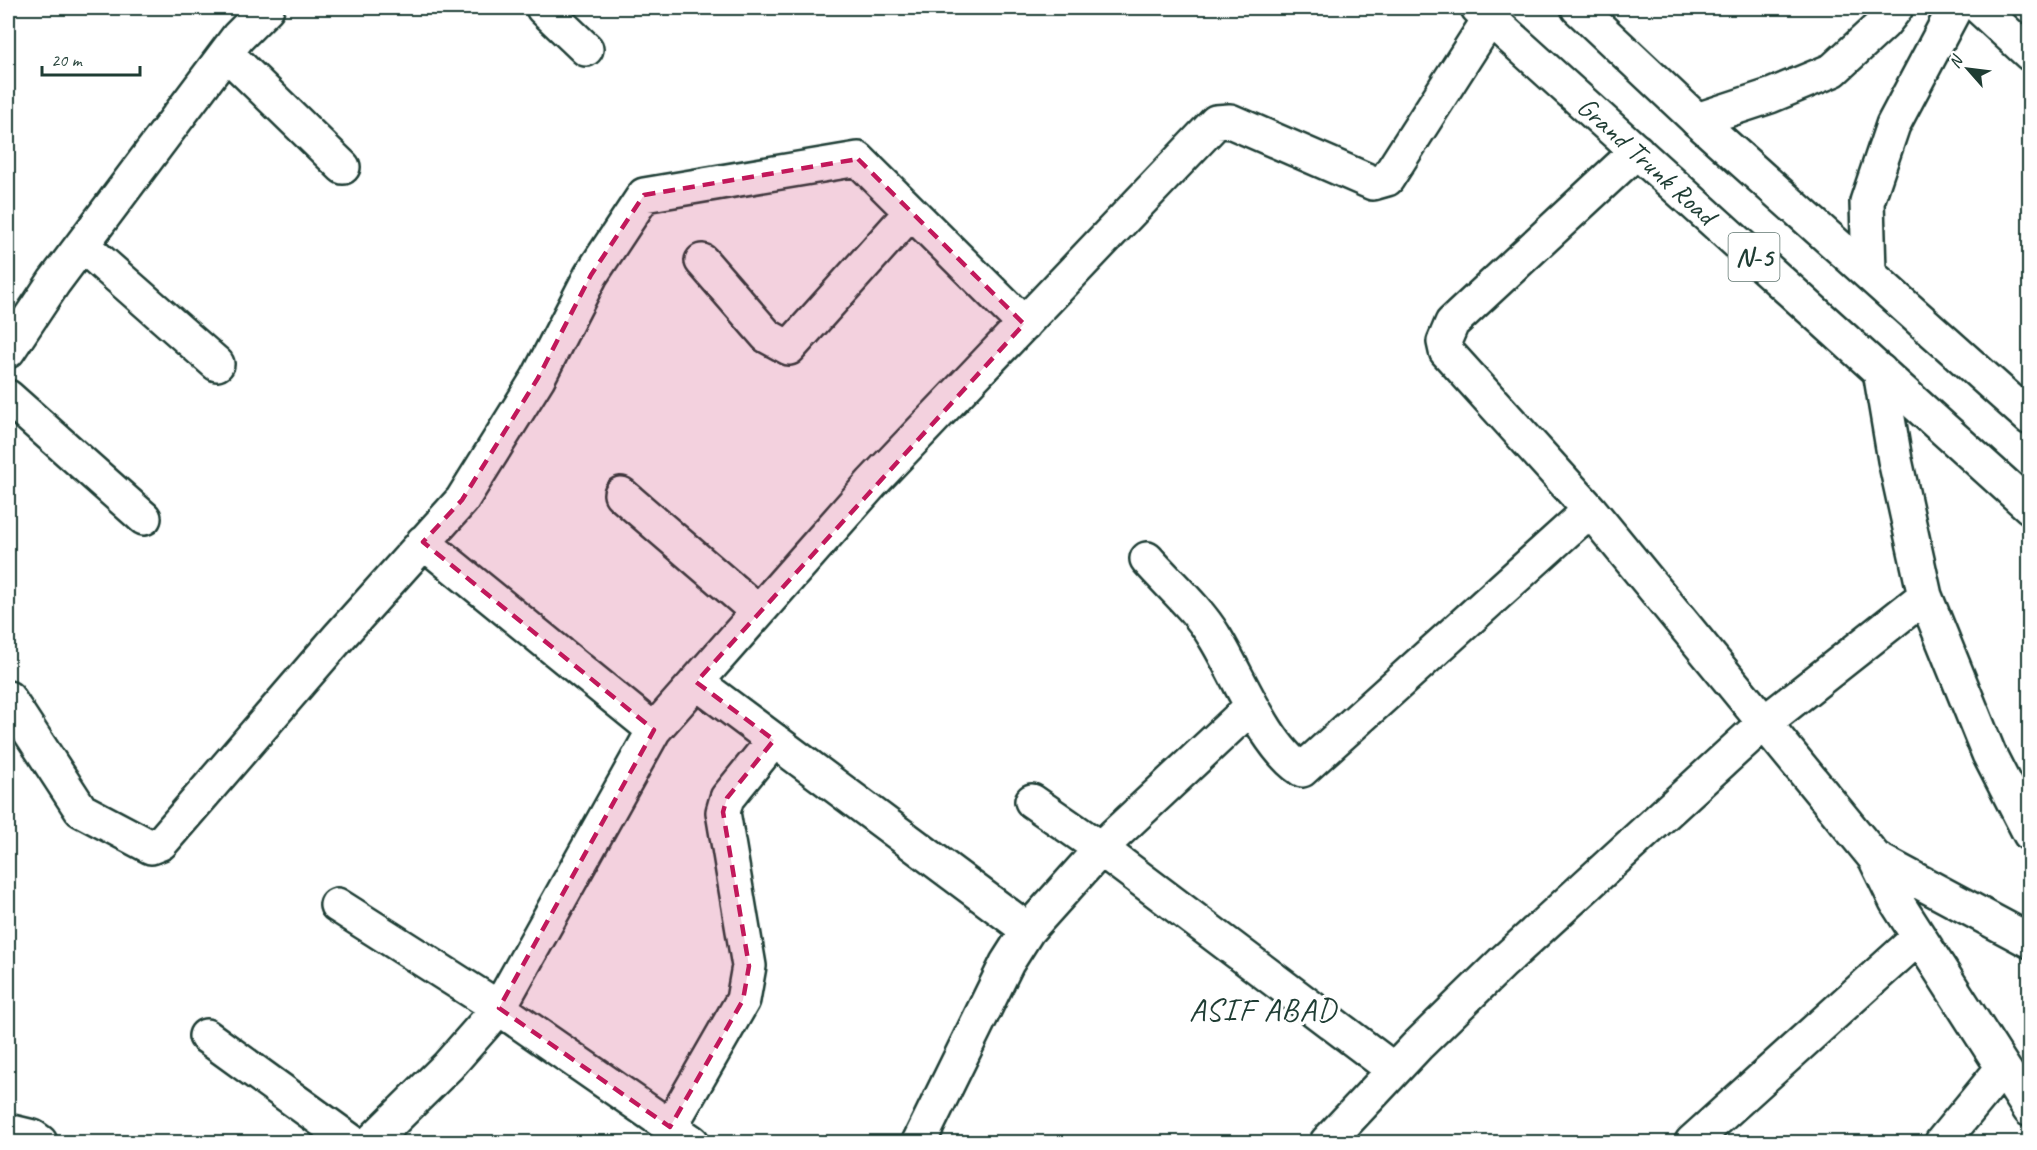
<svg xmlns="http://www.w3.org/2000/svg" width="2037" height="1150" font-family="Caveat,sans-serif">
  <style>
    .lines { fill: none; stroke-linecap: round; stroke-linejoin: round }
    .street-casing { stroke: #1f3d34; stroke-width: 38 }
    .primary-casing { stroke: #1f3d34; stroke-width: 38 }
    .highway-casing { stroke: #1f3d34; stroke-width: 38 }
    .street { stroke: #fff; stroke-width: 33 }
    .primary { stroke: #fff; stroke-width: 33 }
    .highway { stroke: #fff; stroke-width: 33 }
    .marked { fill: #c2185b; fill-opacity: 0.2; stroke: #c2185b; stroke-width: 4.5; stroke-dasharray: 12 8; stroke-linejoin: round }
    .labels { text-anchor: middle; stroke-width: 6; stroke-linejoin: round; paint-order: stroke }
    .shield { fill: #fff; stroke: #627771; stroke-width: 1.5 }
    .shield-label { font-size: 27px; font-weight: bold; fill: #1f3d34 }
    .street-label { font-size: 28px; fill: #1f3d34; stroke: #fff }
    .quarter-label { font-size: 32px; letter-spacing: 1.5px; fill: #1f3d34; stroke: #fff }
  </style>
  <rect width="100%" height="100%" fill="#fff"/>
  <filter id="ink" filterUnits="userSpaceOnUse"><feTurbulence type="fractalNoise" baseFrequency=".0167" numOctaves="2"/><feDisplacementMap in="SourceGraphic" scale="12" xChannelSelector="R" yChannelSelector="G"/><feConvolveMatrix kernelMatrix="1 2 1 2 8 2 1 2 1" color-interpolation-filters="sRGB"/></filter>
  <g filter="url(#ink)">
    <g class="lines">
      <!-- street casing -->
      <g class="street-casing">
        <path id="street" d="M543 8 586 49
          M1980 8 2030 54
          M226 53 343 167
          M1637 151 1452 323 1444 342 1446 351 1590 510 1875 858 2030 941
          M82 245 217 364
          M702 261 767 336 789 348 911 212
          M8 351 54 282 238 37 267 8
          M1880 371 1895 460 1925 596 1989 754 2030 834
          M8 397 144 518
          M621 494 758 612
          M423 542 654 730
          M1147 559C1168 583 1198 609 1214 636 1238 674 1265 746 1302 770L1590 510
          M696 682 1028 930
          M8 698 81 810 151 847 161 843 338 638 462 500 538 378 591 275 644 195 858 159 1024 324
          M1032 801 1101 849 1394 1070
          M1875 858 1896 901 2030 1110
          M337 905 499 1008 692 1142
          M206 1036 352 1142
          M670 1127 743 1000 749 966 723 812 727 798 774 740
          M8 1131 33 1137 40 1142
          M371 1142 448 1066 499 1008 654 730 872 483 1216 122 1230 121 1373 183 1387 179 1490 18
          M919 1142 1007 963 1028 930 1107 842 1252 706
          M1327 1142 1417 1046 1503 962 1764 723 1925 596
          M1692 1142 1919 937
          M1942 1142 2002 1069"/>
      </g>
      <!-- primary casing -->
      <g class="primary-casing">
        <path id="primary" d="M1697 120 1770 96 1833 70 1884 23 1896 8
          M1869 273 1867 202 1893 125 1955 8"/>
      </g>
      <!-- highway casing -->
      <g class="highway-casing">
        <path id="highway" d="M1478 8 2030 507
          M1578 8 1697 120 2030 418"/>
      </g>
      <!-- street -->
      <use href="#street" class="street"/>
      <!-- primary -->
      <use href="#primary" class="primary"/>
      <!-- highway -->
      <use href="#highway" class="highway"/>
    </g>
  </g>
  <!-- marked area -->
  <path class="marked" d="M858 159 1024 324 696 682 774 740 727 798 723 812 749 966 743 1000 670 1127 499 1008 654 730 423 542 462 500 538 378 591 275 644 195Z"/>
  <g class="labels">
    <!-- shield labels -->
    <rect class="shield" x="1728.5" y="233" width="51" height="48" rx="4.5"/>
    <g class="shield-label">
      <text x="1754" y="266">N-5</text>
    </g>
    <!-- street labels -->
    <g class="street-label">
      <text transform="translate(1647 160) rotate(42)" y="10">Grand Trunk Road</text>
    </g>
    <!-- quarter labels -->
    <g class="quarter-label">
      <text x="1263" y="1020">ASIF ABAD</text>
    </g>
  </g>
  <!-- margin -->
  <rect width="2037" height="1150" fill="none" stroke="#fff" stroke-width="30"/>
  <rect x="15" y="15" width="2007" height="1120" fill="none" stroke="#1f3d34" stroke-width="2" filter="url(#ink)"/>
  <!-- north arrow -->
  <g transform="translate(1968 69) rotate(298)" stroke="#ffffff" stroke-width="4.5" paint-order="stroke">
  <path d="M0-4.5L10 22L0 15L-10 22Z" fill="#1f3d34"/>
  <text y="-9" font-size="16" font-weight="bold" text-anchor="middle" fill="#1f3d34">N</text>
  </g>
  <!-- scale -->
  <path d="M42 66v9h98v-9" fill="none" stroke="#1f3d34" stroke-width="3"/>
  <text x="51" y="66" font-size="18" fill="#1f3d34" stroke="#ffffff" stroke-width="4.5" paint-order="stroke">20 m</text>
</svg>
